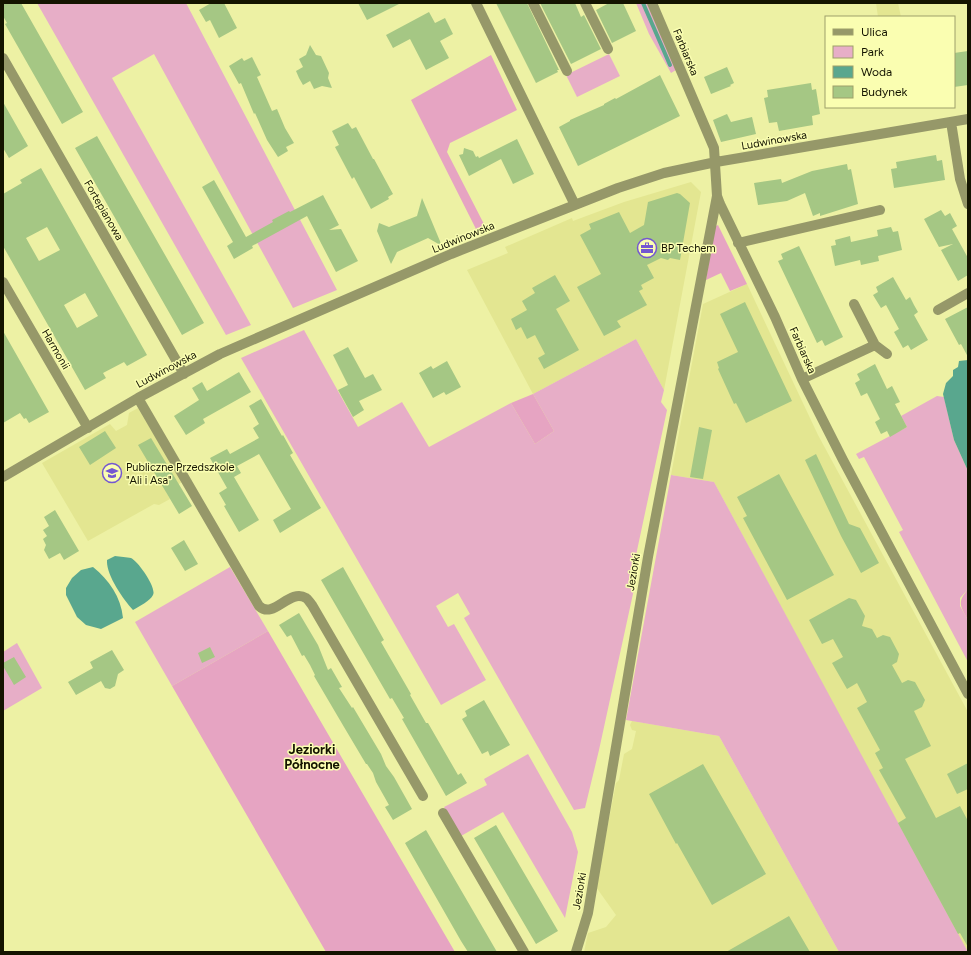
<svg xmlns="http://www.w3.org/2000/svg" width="971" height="955" font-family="Figtree,sans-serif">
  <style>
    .built { fill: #e3e691 }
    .green { fill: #e7aec7 }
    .forest { fill: #e6a4c2 }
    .water { fill: #59a78e }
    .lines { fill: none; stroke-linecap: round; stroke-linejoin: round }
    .stream { stroke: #59a78e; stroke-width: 4 }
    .building { fill: #a5c784; fill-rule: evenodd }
    .minor { stroke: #969869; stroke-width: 10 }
    .labels { text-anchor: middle; stroke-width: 3; stroke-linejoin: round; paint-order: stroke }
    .street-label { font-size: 11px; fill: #141400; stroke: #fafeb1 }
    .poi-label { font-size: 11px; fill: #141400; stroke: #fafeb1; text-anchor: start }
    .quarter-label { font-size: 13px; font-weight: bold; fill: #141400; stroke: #fafeb1 }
  </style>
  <rect width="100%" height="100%" fill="#edf1a4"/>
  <!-- built -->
  <path class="built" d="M876 3H898L901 17H878Z
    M691 182 701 192 664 390 636 339 533 394 467 270 508 253 505 247 572 218 573 221 624 202Z
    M747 284 818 435 968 712V952L912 851 714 482 671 475 703 304Z
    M138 408 182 482 166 492 170 499 159 505 154 504 88 541 42 463 110 424 116 431 127 425 129 413Z
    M632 721 719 736 839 952H584L588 933 606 927 616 915 596 887 616 783 619 780 624 754 632 749 636 731 632 730 630 725Z"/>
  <!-- green -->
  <path class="green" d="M37 3H186L337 290 293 308 154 54 112 78 251 325 226 335Z
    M636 3H647L676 70 671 73 649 34Z
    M609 54 620 76 577 97 566 75Z
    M304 330 358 427 402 402 429 447 511 403 535 444 554 431 533 394 636 339 664 390 661 402 667 410 632 574 636 580 599 750 585 808 574 810 464 618 470 614 458 593 436 606 448 627 454 624 486 680 441 705 241 358Z
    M937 396 944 397 954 440 968 471V589L960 598V606L968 620V662L899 532 903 530 864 457 859 459 856 454 907 427 901 416Z
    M671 475 714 482 968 952H839L719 736 626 720Z
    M230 567 268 631 172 686 135 622Z
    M17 643 42 688 3 711V652Z
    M528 754 572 832 578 852 565 918 503 812 461 836 444 807 487 785 484 779Z"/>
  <!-- forest -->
  <path class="forest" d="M491 55 517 110 450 143 447 152 486 228 477 231 411 100Z
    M718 225 747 284 730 291 721 273 706 280 714 230 716 226Z
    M533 394 554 431 535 444 511 403Z
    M968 589V620C960 605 957 603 968 589Z
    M268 631 455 952H326L172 686Z"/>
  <!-- water -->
  <path class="water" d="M968 360V471L954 440 943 394 946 383 953 376V370L958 367 959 361Z
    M115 556C120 557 127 557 131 558 138 561 157 588 153 595 150 601 140 606 133 610 123 599 106 575 107 560Z
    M93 567C109 580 121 597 123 618L101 629 86 625 77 617 66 595V588L72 578 81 570Z"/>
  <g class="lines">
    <!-- stream -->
    <path class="stream" d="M643 3 670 65"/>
  </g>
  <!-- building -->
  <path class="building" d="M3 3H21L83 112 62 124 5 24 7 23 3 16Z
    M211 3H224L237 28 219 38 210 20 206 22 199 10Z
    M358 3H401L367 20Z
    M496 3H527L559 70H557L558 72 536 83Z
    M540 3H575L581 17 584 15 601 49 571 64Z
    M609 3H623L636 31 612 43 596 10Z
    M429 12 435 23 445 18 453 34 440 41 449 58 426 70 410 39 393 48 386 35Z
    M310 45 316 55 321 56 329 73 328 78 332 88 322 86 314 89 310 81 303 85 299 78 296 71 303 67 299 59 306 55Z
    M968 51V85L954 87V53Z
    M252 57 261 75 257 77 272 111 277 109 285 128 294 143 286 147 288 151 278 157 267 140 255 113 254 114 241 83 239 84 229 66 242 58 244 61Z
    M727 67 734 83 730 85 731 86 711 94 704 77Z
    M660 75 680 116 578 166 559 127 570 121V120L604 105V104L615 98 616 99Z
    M811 83 812 90 816 89 820 114 812 116 813 125 779 131 777 122 769 123 764 98 768 97 767 90Z
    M3 102 28 146 9 158 3 148Z
    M727 114 731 122 752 117 756 134 721 142 713 120Z
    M348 123 352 129 356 127 373 159H374L393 194 388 197 389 199 371 209 354 177 352 179 335 147 339 145 332 131Z
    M97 136 204 323 182 335 75 148Z
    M517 139 534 174 513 184 501 159 469 176 459 155 463 154 464 148 473 151 476 157 478 156 479 158Z
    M936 155 937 161 942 160 945 180 894 188 891 169 897 168 896 162Z
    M847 164 848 170 851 169 858 204 820 216V213L813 216 805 193 787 201 758 205 754 183 781 179 782 183 812 171Z
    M41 168 147 355 127 366 124 362 103 373 106 378 85 390 3 246V194L22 183 20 180ZM47 227 60 250 39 261 26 238ZM85 293 98 316 77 328 64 305Z
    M214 180 246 237 273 222 272 220 289 211 290 212 323 195 339 225 329 230 341 229 358 261 336 272 307 216 252 246 253 248 234 259 227 246 233 242 202 187Z
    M677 193 680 194 690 203 680 260 670 258 668 260 661 258 647 265 654 278 641 285 643 289 639 291 647 305 617 321 621 327 604 336 577 287 601 274 580 235 591 229 589 224 619 212 630 233 644 225 648 202Z
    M422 198 442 246 428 238 397 252 391 264 377 231 379 223 389 227 417 216Z
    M941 210 945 216 950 213 957 226 952 229 968 258V275L958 281 941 250 953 244 939 247 924 219Z
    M891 227 893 232 898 231 902 250 878 256 879 261 861 265 860 260 835 266 831 246 836 245 835 240 850 236 851 242 878 236 877 230Z
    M799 246 843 337 825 346 822 340 817 343 778 261 783 259 781 254Z
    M555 275 570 301 556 309 579 350 544 369 538 358 545 354 535 335 527 339 521 327 516 330 511 319 527 310 522 301 535 293 532 288Z
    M893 277 906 300 910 297 914 305 918 312 914 315 928 340 911 350 908 345 903 348 894 332 899 329 886 305 881 308 873 295 878 292 876 287Z
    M745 302 792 401 746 423 736 403 734 404 718 369 719 368 717 362 738 352 720 314Z
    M968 307V357L961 344 959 345 945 319Z
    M3 331 49 412 29 423 26 418 24 419 20 413 3 423Z
    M348 347 365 378 373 374 382 390 359 401 364 410 353 417 338 390 348 385 333 355Z
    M447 361 461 387 446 395 444 392 433 398 419 373 431 366 433 369Z
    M875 364 887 389 892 386 900 402 895 404 907 427 890 437 887 431 881 434 875 422 880 419 867 393 861 396 855 383 860 380 857 374Z
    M239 372 251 392 203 419 205 423 186 435 174 416 199 400 192 388 202 382 207 391Z
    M261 399 282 436 283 435 293 453 290 455 321 508 280 533 273 520 291 509 259 454 237 466 241 473 234 477 259 520 239 532 224 506 226 505 219 493 227 488 210 458 227 449 230 454 259 438 253 428 259 424 249 406Z
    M699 427 712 430 703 479 690 477Z
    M105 431 116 448 90 465 79 447Z
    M151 438 192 506 179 514 138 445Z
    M816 454 849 524 860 528 879 563 861 573 841 536 805 460Z
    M779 474 834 575 787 600 743 518 747 516 737 497Z
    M55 510 79 551 64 560 60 553 49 559 44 550 46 545 43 539 47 536 43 530 49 526 44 517Z
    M184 540 198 564 185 571 171 548Z
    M343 567 384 640 381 642 411 694 410 695 426 723H428L458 775 461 773 467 783 446 796 402 719 404 718 392 698 390 699 321 580Z
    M849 598 856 600 865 616 862 626 872 629 877 638 883 635 890 637 899 654 897 662 892 665 902 683 908 680 915 682 925 700 922 707 914 711 931 746 905 759 936 818 960 806 968 821V947L960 933 958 934 898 823 906 818 879 770 883 768 875 753 880 750 857 708 867 702 857 683 847 689 832 663 843 657 833 639 822 644 809 620Z
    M299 613 318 645 328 670 331 668 342 687 339 688 352 708 353 707 381 754 386 766 394 777 412 809 393 820 385 807 389 805 376 782 373 773 367 764H366L344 727 314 676 315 675 310 665 304 655 302 656 291 635 287 637 279 625Z
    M210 647 215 657 202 663 198 653Z
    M112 650 124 670 118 674 115 686 110 689 105 688 101 681 76 695 68 682 93 668 90 662Z
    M14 657 26 677 14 685 3 666V663Z
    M484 700 510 745 490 756 488 751 482 754 462 719 467 716 465 711Z
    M968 763V789L957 794 947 774Z
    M703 764 766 874 712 905 677 843 676 844 649 794Z
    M496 825 558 931 536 944 474 838Z
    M426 830 472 909 497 952H468L461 941 405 843Z
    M789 916 810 952H726Z"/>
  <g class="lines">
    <!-- minor -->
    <path class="minor" d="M476 3 575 205
      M533 3 567 71
      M585 3 608 49
      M652 3 714 148 717 196 720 204 775 317 802 379 843 460 968 694
      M3 58 184 374
      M951 122 960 179 968 204
      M738 243 880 210
      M3 282 88 428
      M938 310 968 293
      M875 345 887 354
      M802 379 875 345 854 304
      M138 398 259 606C274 620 289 588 306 598 308 599 310 603 312 605L423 796
      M3 477 138 398 220 354 451 254 618 188 664 173 716 162 968 119
      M443 813 524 952
      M576 952 588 913 648 557 717 196"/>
  </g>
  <!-- icons -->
  <defs>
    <g id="office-ring" transform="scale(1)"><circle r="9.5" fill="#fafeb1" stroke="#7457d1" stroke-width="1.5"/><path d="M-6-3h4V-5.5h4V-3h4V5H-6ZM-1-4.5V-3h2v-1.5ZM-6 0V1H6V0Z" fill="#7457d1"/></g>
    <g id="school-ring" transform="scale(1)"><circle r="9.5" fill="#fafeb1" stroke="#7457d1" stroke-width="1.5"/><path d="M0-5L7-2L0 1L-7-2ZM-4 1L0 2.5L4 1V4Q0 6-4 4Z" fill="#7457d1"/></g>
  </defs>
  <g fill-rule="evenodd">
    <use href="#office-ring" x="647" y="248"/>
    <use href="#school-ring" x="112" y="473"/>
  </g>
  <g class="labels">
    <!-- street labels -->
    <g class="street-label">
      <text transform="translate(686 52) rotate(67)" y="4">Farbiarska</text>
      <text transform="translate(774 140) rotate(-10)" y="4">Ludwinowska</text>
      <text transform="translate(104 210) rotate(60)" y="4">Fortepianowa</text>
      <text transform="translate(463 237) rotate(-22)" y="4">Ludwinowska</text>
      <text transform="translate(56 349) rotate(60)" y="4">Harmonii</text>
      <text transform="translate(803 350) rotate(66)" y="4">Farbiarska</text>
      <text transform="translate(166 369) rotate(-28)" y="4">Ludwinowska</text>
      <text transform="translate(633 572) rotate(-80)" y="4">Jeziorki</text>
      <text transform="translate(579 891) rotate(-80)" y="4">Jeziorki</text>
    </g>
    <!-- poi labels -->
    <g class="poi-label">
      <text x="661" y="252">BP Techem</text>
      <text x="126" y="471">Publiczne Przedszkole<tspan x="126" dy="13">"Ali i Asa"</tspan></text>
    </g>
    <!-- quarter labels -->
    <g class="quarter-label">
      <text x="312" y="754">Jeziorki<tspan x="312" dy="15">Północne</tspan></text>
    </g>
  </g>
  <!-- border -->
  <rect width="971" height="955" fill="none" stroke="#141400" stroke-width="8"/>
  <!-- legend -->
  <rect x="825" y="16" width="130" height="92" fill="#fafeb1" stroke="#9ea06a"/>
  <rect x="833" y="29" width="20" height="6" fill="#969869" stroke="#9ea06a"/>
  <text x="861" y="36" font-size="12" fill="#141400">Ulica</text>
  <rect x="833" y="46" width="20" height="12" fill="#e7aec7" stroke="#9ea06a"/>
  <text x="861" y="56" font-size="12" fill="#141400">Park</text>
  <rect x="833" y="66" width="20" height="12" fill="#59a78e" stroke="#9ea06a"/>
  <text x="861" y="76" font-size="12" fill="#141400">Woda</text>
  <rect x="833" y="86" width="20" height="12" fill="#a5c784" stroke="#9ea06a"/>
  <text x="861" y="96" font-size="12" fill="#141400">Budynek</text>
</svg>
